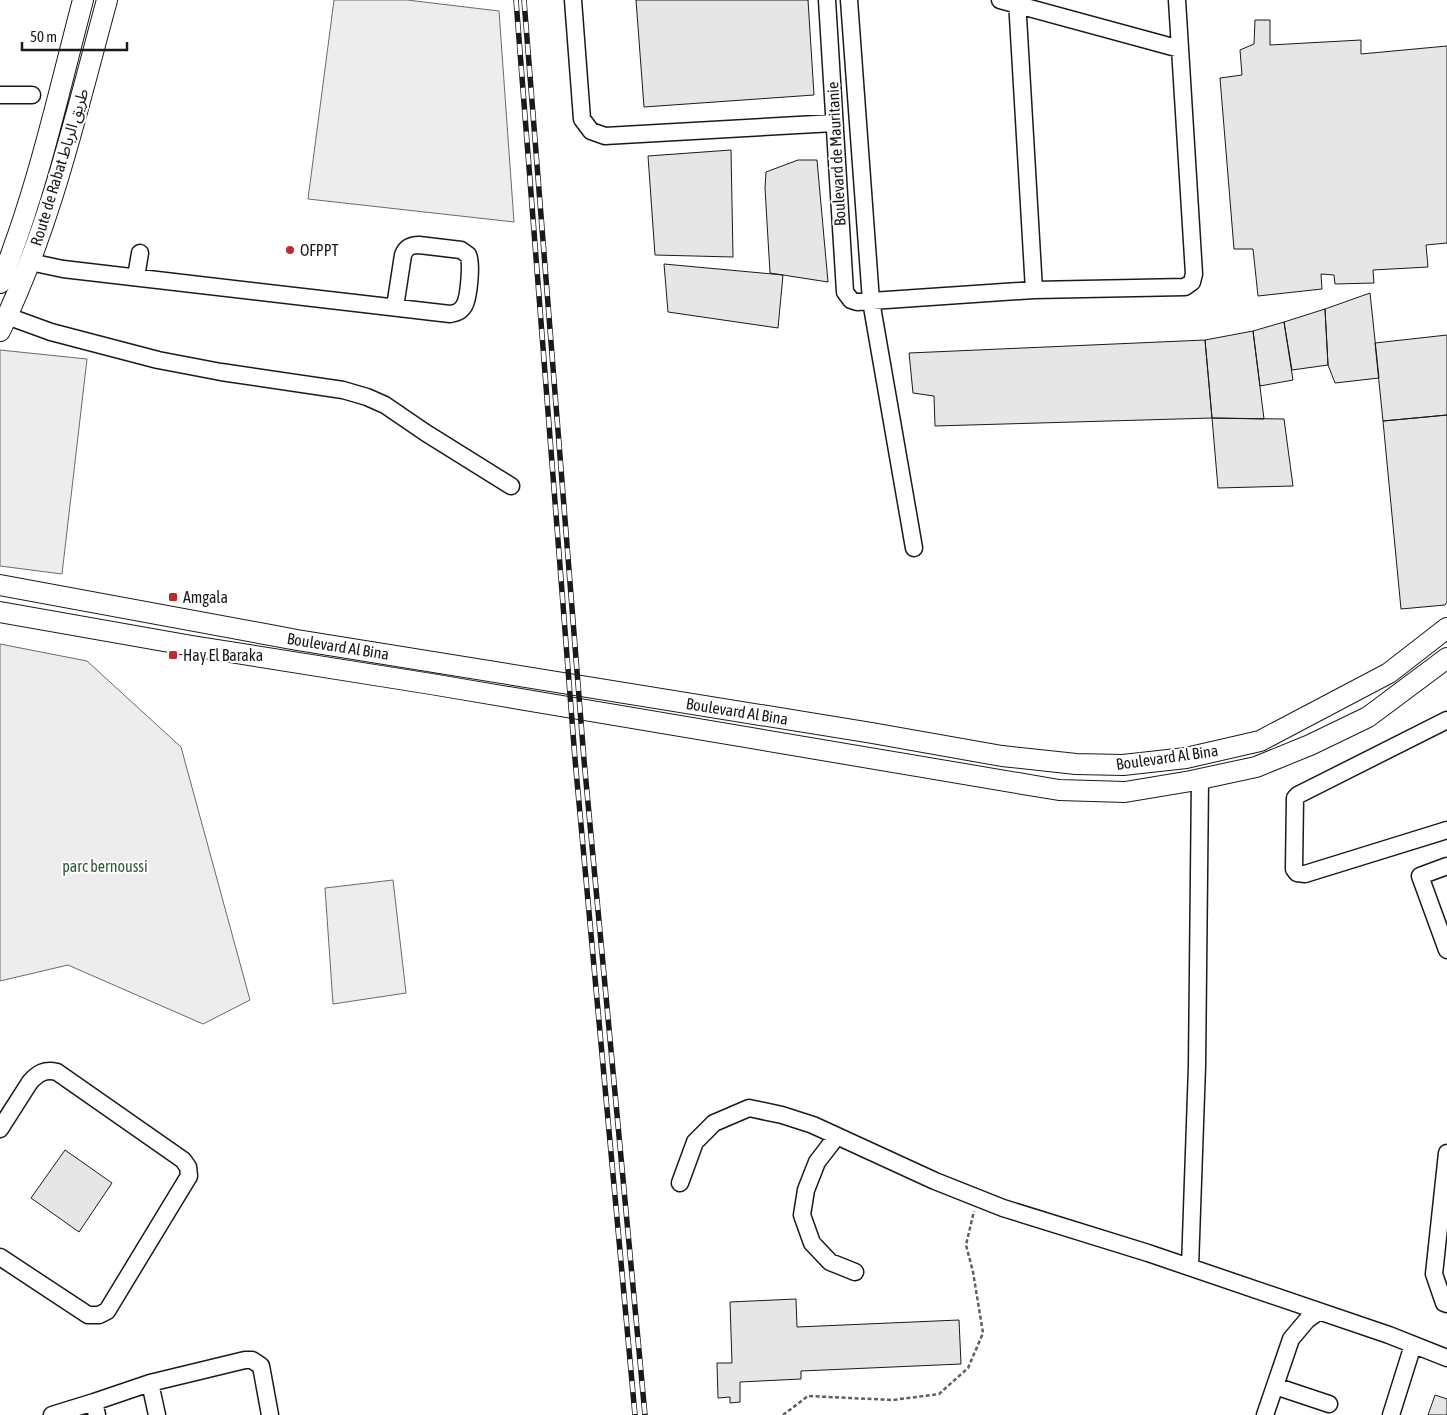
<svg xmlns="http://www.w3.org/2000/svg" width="1447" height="1415" font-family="'Asap Condensed','Noto Sans Arabic',sans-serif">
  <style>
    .built { fill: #ededed; stroke: #6a6a6a }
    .building { fill: #e6e6e6; stroke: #1a1a1a }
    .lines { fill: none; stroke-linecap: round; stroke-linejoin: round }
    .minor-casing { stroke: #1a1a1a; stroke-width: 19 }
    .major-casing { stroke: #1a1a1a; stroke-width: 22 }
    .path { stroke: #5f5f5f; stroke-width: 2.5; stroke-dasharray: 4 2.5; stroke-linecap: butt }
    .minor { stroke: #fff; stroke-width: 16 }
    .major { stroke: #fff; stroke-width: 20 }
    .rail-casing { stroke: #1a1a1a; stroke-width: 5.5 }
    .rail { stroke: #fff; stroke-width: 4; stroke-dasharray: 11; stroke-linecap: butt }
    .poi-dot { fill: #c62828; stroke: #fff; stroke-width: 2 }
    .labels { text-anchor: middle; stroke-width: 4; stroke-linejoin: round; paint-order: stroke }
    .street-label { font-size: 16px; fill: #1a1a1a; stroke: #fff }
    .poi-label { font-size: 16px; fill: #1a1a1a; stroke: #fff; text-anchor: start }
    .park-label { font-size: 16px; fill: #2b5a34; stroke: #fff }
  </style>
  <rect width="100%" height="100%" fill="#fff"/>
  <!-- built -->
  <path class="built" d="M334 0H407L499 11 514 222 308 199Z
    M0 350 87 359 62 574 0 566Z
    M0 644 87 661 181 747 250 1000 203 1024 68 965 0 981Z
    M393 880 406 993 333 1004 325 888Z"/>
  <!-- building -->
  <path class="building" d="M636 0H808L814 95 644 107Z
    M1255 20H1270V45L1361 40V54L1447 46V243L1426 245 1428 267 1373 270 1374 283 1335 284 1334 275 1321 274 1322 289 1258 296 1253 249H1234L1220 78 1242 75 1240 50 1254 44Z
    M731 150 733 257 655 255 648 156Z
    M798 160H817L828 282 770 273 765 188 766 172Z
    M664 264 783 275 778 328 668 312Z
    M1370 293 1379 378 1335 383 1328 365 1325 309Z
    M1325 309 1328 365 1292 370 1284 322Z
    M1284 322 1293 380 1260 386 1253 331Z
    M1253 331 1264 419 1212 418 1205 340Z
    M1447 335V415L1383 421 1375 343Z
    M1205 340 1212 418 935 426 934 396 913 393 909 353Z
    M1447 415V602L1445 605 1401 609 1383 421Z
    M1212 418 1284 419 1293 486 1218 488Z
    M65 1150 112 1183 79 1232 31 1198Z
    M796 1299 797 1327 959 1320 961 1364 801 1371V1379L740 1382V1402L730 1403V1397L718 1398 717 1363H732L730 1302Z
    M1435 1395 1447 1399V1415H1428Z"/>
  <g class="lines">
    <!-- minor casing -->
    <g class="minor-casing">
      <path id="minor" d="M573 0 582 119 591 131 605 136 834 123
        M827 0 845 292 851 300 857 302 1034 290 1185 287 1192 282 1194 274 1177 0
        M849 0 871 301 914 548
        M1000 0 1180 49
        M1017 0 1034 290
        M0 95H32
        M30 262 63 269 450 314C456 313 460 312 464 306 469 298 472 263 468 255L461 250 419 245C411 245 406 247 403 255L395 307
        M136 277 140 253
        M7 316 51 332 158 360 221 372 343 390 367 397 385 405 426 433 511 486
        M1447 720 1298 795 1295 798 1294 869 1297 873 1305 874 1447 830
        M1447 866 1420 876 1447 950
        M0 1129 30 1082C38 1073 45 1069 57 1072L183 1160 188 1167 189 1176 107 1311 99 1315H88L0 1257
        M837 1136 817 1162 806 1190 802 1215 812 1243 830 1262 855 1272
        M1447 1153 1434 1274 1444 1303 1447 1304
        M680 1183 695 1142 714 1123 749 1108 782 1115 813 1125 935 1181 1003 1208 1148 1253 1389 1335 1447 1358
        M1190 1267 1197 1066 1200 779
        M150 1383 157 1415
        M1275 1386 1329 1404
        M94 1402 150 1383 245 1360H252L261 1366 270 1415
        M52 1415 94 1402 97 1415
        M1265 1415 1291 1339 1307 1320 1318 1312
        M1391 1415 1413 1345"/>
    </g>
    <!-- major casing -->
    <g class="major-casing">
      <path id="major" d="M0 283C37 192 58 95 83 0
        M0 331C50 229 77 110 107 0
        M0 585 297 640 872 733 1002 756 1076 764 1123 765 1186 758 1260 741 1389 673 1447 628
        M0 612 192 646 431 684 1059 790 1125 792 1191 781 1256 767 1310 745 1368 717 1447 658"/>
    </g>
    <!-- path -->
    <path class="path" d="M783 1415 808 1396 893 1400 939 1394 968 1368 983 1333 973 1272 966 1245 974 1211"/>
    <!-- minor -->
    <use href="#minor" class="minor"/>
    <!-- major -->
    <use href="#major" class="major"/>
    <!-- rail casing -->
    <g class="rail-casing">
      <path id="rail" d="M516 0 575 759 635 1415
        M524 0 584 760 645 1415"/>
    </g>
    <!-- rail -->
    <use href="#rail" class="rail"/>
  </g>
  <!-- markers -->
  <g class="poi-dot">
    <circle cx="290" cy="250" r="5"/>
    <rect x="168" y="592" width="10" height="10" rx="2.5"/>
    <rect x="168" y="650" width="10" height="10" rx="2.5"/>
  </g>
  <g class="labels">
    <!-- street labels -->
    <g class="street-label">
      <text transform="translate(836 154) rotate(-93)" y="6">Boulevard de Mauritanie</text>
      <text transform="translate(59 167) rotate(-73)" y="6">Route de Rabat طريق الرباط</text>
      <text transform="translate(338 646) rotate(9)" y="6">Boulevard Al Bina</text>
      <text transform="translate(737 711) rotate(9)" y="6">Boulevard Al Bina</text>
      <text transform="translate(1167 757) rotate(-8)" y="6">Boulevard Al Bina</text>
    </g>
    <!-- poi labels -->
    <g class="poi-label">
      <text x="300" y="256">OFPPT</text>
      <text x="183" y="603">Amgala</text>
      <text x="183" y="661">Hay El Baraka</text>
    </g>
    <!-- park labels -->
    <g class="park-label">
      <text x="105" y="872">parc bernoussi</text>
    </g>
  </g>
  <!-- scale -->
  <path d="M22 42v8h105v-8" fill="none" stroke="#1a1a1a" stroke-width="2.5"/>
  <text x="30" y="42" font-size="15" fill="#1a1a1a" stroke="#ffffff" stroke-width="4" paint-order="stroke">50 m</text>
</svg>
